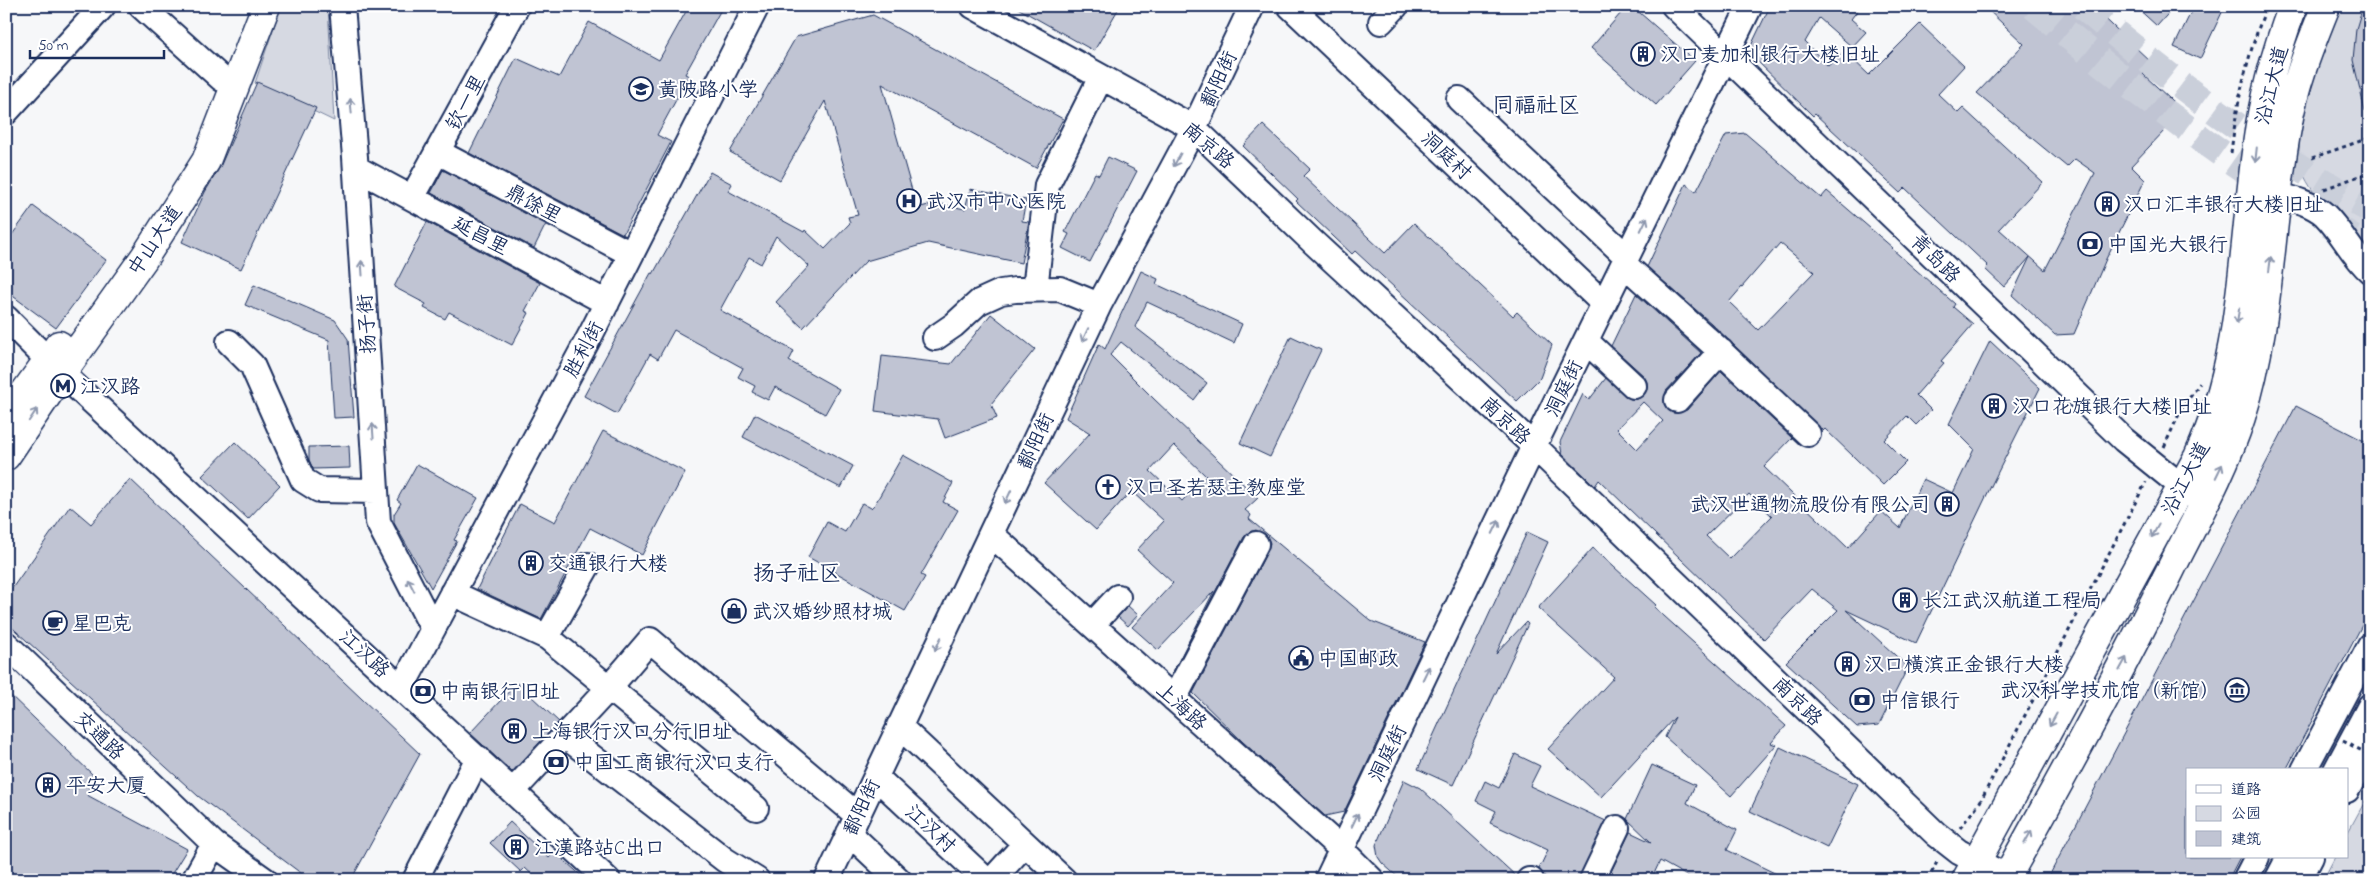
<svg xmlns="http://www.w3.org/2000/svg" width="2376" height="886" font-family="'Indie Flower','LXGW WenKai TC',sans-serif">
  <style>
    .green { fill: #d6d9e2; stroke: #7884a0 }
    .building { fill: #c0c4d3; stroke: #1b2f5e; fill-rule: evenodd }
    .lines { fill: none; stroke-linecap: round; stroke-linejoin: round }
    .major-tunnel { stroke: #cacfda; stroke-width: 28; stroke-dasharray: 28 14; stroke-linecap: butt }
    .minor-casing { stroke: #1b2f5e; stroke-width: 28 }
    .major-casing { stroke: #1b2f5e; stroke-width: 31 }
    .path { stroke: #1b2f5e; stroke-width: 3; stroke-dasharray: 4 4; stroke-linecap: butt }
    .minor { stroke: #fff; stroke-width: 24 }
    .major { stroke: #fff; stroke-width: 28 }
    .path-bridge { stroke: #1b2f5e; stroke-width: 3; stroke-dasharray: 4 4; stroke-linecap: butt }
    .oneway { stroke: #8d97ae }
    .labels { text-anchor: middle; stroke-width: 4; stroke-linejoin: round; paint-order: stroke }
    .poi-label { font-size: 20px; fill: #1b2f5e; stroke: #fff; text-anchor: start }
    .street-label { font-size: 20px; fill: #1b2f5e; stroke: #fff }
    .quarter-label { font-size: 22px; fill: #1b2f5e; stroke: #fff }
  </style>
  <rect width="100%" height="100%" fill="#f6f7f9"/>
  <filter id="ink" filterUnits="userSpaceOnUse"><feTurbulence type="fractalNoise" baseFrequency=".02" numOctaves="2"/><feDisplacementMap in="SourceGraphic" scale="10" xChannelSelector="R" yChannelSelector="G"/><feConvolveMatrix kernelMatrix="1 2 1 2 8 2 1 2 1" color-interpolation-filters="sRGB"/></filter>
  <g filter="url(#ink)">
    <!-- green -->
    <path class="green" d="M281 6H328L334 121 255 83Z
      M2340 6H2370V255L2358 249C2343 230 2307 189 2301 168 2290 135 2324 38 2340 6Z
      M2370 792V866L2362 880H2323L2335 857H2347V834Z"/>
    <!-- building -->
    <path class="building" d="M689 6H723L685 74 689 76 657 135 671 142 623 234 469 153 516 58 559 77 589 22 659 60Z
      M1014 6H1120L1094 51Z
      M1627 6H1632L1695 61 1656 105 1591 48Z
      M1770 6H1861L1851 19 1866 32 1852 47 1819 18 1805 42 1828 66 1844 51 1869 75 1920 24 1964 66 1938 94 1958 113 1963 108 2043 182 1999 229 2045 270 2095 173 2075 159 2067 167 1977 93 2024 44 1984 6H2092L2153 64 2143 74 2183 111 2131 166 2145 180 2106 259 2074 334 2055 335 2012 295 2030 257 2004 287 1985 269 1988 266 1905 188 1900 193 1815 114 1813 116 1748 52Z
      M2135 6H2175L2157 26Z
      M2194 6H2225L2200 59 2174 47Z
      M2363 6H2370V110L2365 111 2353 60 2356 29Z
      M873 15 1063 119 1036 168 882 84 917 208 936 203 965 209 970 189 1026 200 1022 221 1029 222 1021 263 928 243 866 261 803 328 776 302 809 266 776 236 761 264 749 257 720 310 794 351 789 361 839 389 825 414 775 387 768 400 752 392 755 386 738 377 743 368 674 330 658 359 650 354 617 414 584 396 651 273 653 274 710 172 732 184 728 191 804 232 805 230 825 249 850 223 848 217 858 215 825 101 780 180 730 152 796 37Z
      M257 82 316 108 241 269 182 242 205 192 220 167Z
      M1263 125 1310 169 1303 176 1385 253 1414 223 1513 316 1517 312 1552 345 1540 378 1517 401 1355 251 1352 254 1296 201 1298 199 1243 146Z
      M1745 133 1821 198 1827 191 1893 248 1892 249 1955 304 1953 307 1973 324 1941 361 1944 363 1916 395 1931 410 1916 425 1907 416 1884 440 1906 462 1883 485 1825 429 1823 431 1711 323 1647 267 1686 184 1696 192 1726 135ZM1780 243 1814 272 1758 330 1729 302Z
      M1108 157 1137 171 1090 262 1062 248 1069 234 1065 232 1095 173 1099 175Z
      M443 170 546 224 534 248 431 193Z
      M33 206 106 260 56 328 6 291V243Z
      M427 222 540 283 525 311 529 313 512 345 449 312 445 319 424 308 426 304 394 287Z
      M1141 271 1158 279 1156 284 1242 324 1234 343 1147 302 1135 327 1207 383 1194 400 1121 342 1110 355 1154 399 1258 498 1245 510 1251 515 1249 519 1371 621 1425 642 1344 812 1325 816 1243 742 1193 693 1268 550 1270 543 1267 536 1256 530 1249 532 1244 537 1173 672 1214 591 1158 650 1132 627 1173 583 1137 550 1164 521 1131 491 1096 530 1044 483 1090 433 1066 418 1099 344 1105 349ZM1174 445 1206 476 1182 501 1150 471Z
      M254 285 335 320 348 339 354 417 334 418 329 340 245 305Z
      M1636 294 1701 353 1666 391 1664 404 1668 410 1675 413 1687 410 1721 371 1792 438 1764 467 1848 548 1881 511 1900 528 1923 479 1953 493 1974 449 1949 424 1990 341 2040 388 1993 482 1916 643 1846 610 1908 667 1879 725 1857 727 1786 662 1838 610 1812 589 1764 639 1599 480 1595 486 1562 454 1560 442 1583 394 1589 400 1606 378 1630 399H1638L1647 390V382L1644 376 1611 346ZM1643 402 1663 421 1637 449 1617 429ZM1749 494 1772 516 1730 559 1706 536Z
      M991 314 1035 349 991 404 997 418 945 438 938 419 875 411 882 356 951 364Z
      M1291 336 1321 350 1270 457 1240 443Z
      M2296 406 2370 444V610L2286 770H2187V857H2240L2228 880H2047Z
      M755 414 853 466 841 488 743 437Z
      M603 431 685 472 642 555 590 528 541 619 477 589 520 504 555 522Z
      M235 442 280 485 248 519 202 476Z
      M349 446 350 468 313 469 309 460V447Z
      M903 455 953 483 943 502 958 510 921 575 925 577 905 611 808 557 827 522 845 532 862 503 871 508 875 504Z
      M417 464 478 498 454 540 457 541 431 588 394 523V514L401 503 397 500Z
      M130 479 420 754 351 880H310L198 796 6 622V597L70 506 91 524Z
      M1527 532 1548 542 1496 654 1526 622 1528 624 1453 785 1418 769Z
      M1593 548 1656 605 1654 607 1786 726 1771 743 1776 745 1731 796 1665 737 1675 717 1601 797 1548 749 1614 677 1538 608Z
      M1128 606 1138 615 1128 626 1118 617Z
      M517 683 559 722 512 772 470 733Z
      M6 691 93 775 87 795 187 849 168 880H6Z
      M1780 747 1858 784 1827 848 1750 811Z
      M1515 754 1540 766 1530 786 1606 821 1578 880H1552L1544 876 1539 869 1548 850 1490 823 1496 811 1476 801 1485 781 1499 788Z
      M1652 765 1695 785 1687 803 1737 830 1727 850 1789 880H1694L1660 861 1651 880H1607L1630 832 1651 842 1627 819Z
      M1404 780 1420 788 1516 876 1515 880H1401L1382 863 1378 857 1376 845Z
      M510 822 549 858 555 852 586 880H538L525 868 521 872 490 843Z"/>
    <g class="lines">
      <!-- major-tunnel -->
      <path class="major-tunnel" d="M2034 6C2110 71 2188 133 2271 187
        M2083 6C2172 82 2267 153 2370 209
        M2329 224 2370 247"/>
      <!-- minor casing -->
      <g class="minor-casing">
        <path id="minor" d="M141 6 222 79
          M342 6 355 157 378 522 433 629
          M973 6 1194 128 1314 243 1534 446 1936 834 1959 852 2007 877
          M1290 6 1604 304
          M1674 6 2124 440 2196 498
          M1381 22 1396 6
          M1459 99 1627 257
          M6 112 103 6
          M438 152 631 254
          M356 168 607 303
          M2278 195C2294 199 2313 204 2325 215 2342 232 2352 255 2370 271
          M412 198 517 6
          M1624 264 1716 347 1808 434
          M1035 289 1047 185 1101 77
          M6 318 55 367 608 880
          M935 338 954 325 979 302 1001 292 1015 290 1060 289 1099 305
          M1586 341 1634 386
          M229 342 252 365 303 480 319 490 376 491
          M1677 400 1721 351
          M991 534 1341 849 1372 880
          M452 593 547 637 756 808
          M1092 625 1118 597
          M547 637 588 565
          M6 644 214 844 265 880
          M402 687 592 332 757 6
          M1174 699 1256 544
          M899 726 1064 880
          M565 736 725 860 757 880
          M2304 770 2370 646
          M2336 770 2370 706
          M876 777 986 880
          M2347 790 2370 748
          M513 791 608 689 650 640 857 815
          M849 833 899 880
          M194 880 214 844
          M415 880 478 758
          M827 880 1099 305 1194 128 1252 6
          M992 880 1025 844
          M1327 880 1534 446 1750 6
          M1529 880H1531
          M1592 880 1617 828
          M2245 880 2257 857
          M2277 880 2289 857
          M2299 880 2311 857"/>
      </g>
      <!-- major casing -->
      <g class="major-casing">
        <path id="major" d="M6 418 59 345
          M6 456 62 373 144 258 206 161 266 6
          M1966 880 2198 457C2244 358 2242 251 2257 145 2263 98 2276 51 2293 6
          M2005 880C2062 778 2118 676 2170 571 2195 521 2224 470 2241 417 2271 323 2269 224 2287 128 2294 85 2310 46 2326 6"/>
      </g>
      <!-- path -->
      <path class="path" d="M2231 153C2237 102 2246 59 2265 11
        M2312 158 2369 138 2370 140
        M2324 189 2370 172
        M2164 447 2181 410 2200 383
        M1960 828 1980 802 2146 482
        M1928 880 1938 860
        M2369 880 2370 878"/>
      <!-- minor -->
      <use href="#minor" class="minor"/>
      <!-- major -->
      <use href="#major" class="major"/>
      <!-- path-bridge -->
      <path class="path-bridge" d="M2343 741 2370 755"/>
    </g>
    <!-- one-way arrows -->
    <defs><path id="oneway-shaft" d="M-6 0H5M1.5-3L5.5 0L1.5 3" fill="none" stroke-width="1.6" stroke-linecap="round" stroke-linejoin="round" transform="scale(1.25)"/></defs>
    <g class="oneway">
      <use href="#oneway-shaft" transform="translate(351 106) rotate(-95)"/>
      <use href="#oneway-shaft" transform="translate(2256 155) rotate(96)"/>
      <use href="#oneway-shaft" transform="translate(1177 160) rotate(118)"/>
      <use href="#oneway-shaft" transform="translate(1644 224) rotate(-64)"/>
      <use href="#oneway-shaft" transform="translate(2270 264) rotate(-83)"/>
      <use href="#oneway-shaft" transform="translate(362 268) rotate(-94)"/>
      <use href="#oneway-shaft" transform="translate(2238 316) rotate(99)"/>
      <use href="#oneway-shaft" transform="translate(1085 335) rotate(115)"/>
      <use href="#oneway-shaft" transform="translate(33 415) rotate(-56)"/>
      <use href="#oneway-shaft" transform="translate(373 431) rotate(-94)"/>
      <use href="#oneway-shaft" transform="translate(2219 471) rotate(-64)"/>
      <use href="#oneway-shaft" transform="translate(1008 497) rotate(115)"/>
      <use href="#oneway-shaft" transform="translate(1496 527) rotate(-64)"/>
      <use href="#oneway-shaft" transform="translate(2155 531) rotate(119)"/>
      <use href="#oneway-shaft" transform="translate(411 585) rotate(-117)"/>
      <use href="#oneway-shaft" transform="translate(938 644) rotate(115)"/>
      <use href="#oneway-shaft" transform="translate(2123 664) rotate(-61)"/>
      <use href="#oneway-shaft" transform="translate(1426 673) rotate(-64)"/>
      <use href="#oneway-shaft" transform="translate(2053 720) rotate(119)"/>
      <use href="#oneway-shaft" transform="translate(1355 820) rotate(-64)"/>
      <use href="#oneway-shaft" transform="translate(2028 837) rotate(-61)"/>
    </g>
  </g>
  <!-- icons -->
  <defs>
    <g id="building-ring" transform="scale(1.25)"><circle r="9.5" fill="#fff" stroke="#1b2f5e" stroke-width="1.5"/><path d="M-4-6H4V6H1V3H-1V6H-4ZM-2.5-4.3h1.7v1.8h-1.7ZM.8-4.3h1.7v1.8H.8ZM-2.5-1h1.7V.8h-1.7ZM.8-1h1.7V.8H.8Z" fill="#1b2f5e"/></g>
    <g id="school-ring" transform="scale(1.25)"><circle r="9.5" fill="#fff" stroke="#1b2f5e" stroke-width="1.5"/><path d="M0-5L7-2L0 1L-7-2ZM-4 1L0 2.5L4 1V4Q0 6-4 4Z" fill="#1b2f5e"/></g>
    <g id="hospital-ring" transform="scale(1.25)"><circle r="9.5" fill="#fff" stroke="#1b2f5e" stroke-width="1.5"/><path d="M-5-5h3v3.5h4V-5h3V5h-3V1.5h-4V5h-3Z" fill="#1b2f5e"/></g>
    <g id="bank-ring" transform="scale(1.25)"><circle r="9.5" fill="#fff" stroke="#1b2f5e" stroke-width="1.5"/><path d="M-6-4H6V4H-6ZM0-2.3a2.3 2.3 0 1 0 0 4.6a2.3 2.3 0 1 0 0-4.6Z" fill="#1b2f5e"/></g>
    <g id="metro-ring" transform="scale(1.25)"><circle r="9.5" fill="#fff" stroke="#1b2f5e" stroke-width="1.5"/><path d="M-5.5 5V-5H-3L0 0L3-5H5.5V5H3V-.5L0 4L-3-.5V5Z" fill="#1b2f5e"/></g>
    <g id="church-ring" transform="scale(1.25)"><circle r="9.5" fill="#fff" stroke="#1b2f5e" stroke-width="1.5"/><path d="M-1.2-6h2.4v3.5h3.3v2.4h-3.3V6h-2.4V-.1h-3.3v-2.4h3.3Z" fill="#1b2f5e"/></g>
    <g id="shop-ring" transform="scale(1.25)"><circle r="9.5" fill="#fff" stroke="#1b2f5e" stroke-width="1.5"/><path d="M-5-2.5h2.3a2.7 3.5 0 0 1 5.4 0H5L5.5 6h-11ZM-1.5-2.5h3a1.5 2.3 0 0 0-3 0Z" fill="#1b2f5e"/></g>
    <g id="cafe-ring" transform="scale(1.25)"><circle r="9.5" fill="#fff" stroke="#1b2f5e" stroke-width="1.5"/><path d="M-5.5-4.5H6V0H3Q3 3.5 0 3.5H-2.5Q-5.5 3.5-5.5 0ZM3-3.2v2h1.7v-2ZM-6 4.5H4V6H-6Z" fill="#1b2f5e"/></g>
    <g id="civic-ring" transform="scale(1.25)"><circle r="9.5" fill="#fff" stroke="#1b2f5e" stroke-width="1.5"/><path d="M-.6-6.5H3V-4.5H.6V-3L4-1V1h2V6H-6V1h2V-1L-.6-3ZM-1.2 2.5V6h2.4V2.5Z" fill="#1b2f5e"/></g>
    <g id="museum-ring" transform="scale(1.25)"><circle r="9.5" fill="#fff" stroke="#1b2f5e" stroke-width="1.5"/><path d="M0-6L6-3V-2H-6V-3ZM-5-1h2V3h-2ZM-1-1h2V3h-2ZM3-1h2V3H3ZM-6 4H6V6H-6Z" fill="#1b2f5e"/></g>
  </defs>
  <g fill-rule="evenodd">
    <use href="#building-ring" x="1643" y="54"/>
    <use href="#school-ring" x="641" y="89"/>
    <use href="#hospital-ring" x="909" y="201"/>
    <use href="#building-ring" x="2107" y="204"/>
    <use href="#bank-ring" x="2090" y="244"/>
    <use href="#metro-ring" x="63" y="386"/>
    <use href="#building-ring" x="1994" y="406"/>
    <use href="#church-ring" x="1108" y="487"/>
    <use href="#building-ring" x="1947" y="504"/>
    <use href="#building-ring" x="531" y="563"/>
    <use href="#building-ring" x="1905" y="600"/>
    <use href="#shop-ring" x="734" y="611"/>
    <use href="#cafe-ring" x="55" y="623"/>
    <use href="#civic-ring" x="1301" y="658"/>
    <use href="#building-ring" x="1847" y="664"/>
    <use href="#museum-ring" x="2237" y="690"/>
    <use href="#bank-ring" x="423" y="691"/>
    <use href="#bank-ring" x="1862" y="700"/>
    <use href="#building-ring" x="514" y="731"/>
    <use href="#bank-ring" x="556" y="762"/>
    <use href="#building-ring" x="48" y="785"/>
    <use href="#building-ring" x="516" y="847"/>
  </g>
  <g class="labels">
    <!-- poi labels -->
    <g class="poi-label">
      <text x="1660" y="61">汉口麦加利银行大楼旧址</text>
      <text x="658" y="96">黄陂路小学</text>
      <text x="926" y="208">武汉市中心医院</text>
      <text x="2124" y="211">汉口汇丰银行大楼旧址</text>
      <text x="2108" y="251">中国光大银行</text>
      <text x="80" y="393">江汉路</text>
      <text x="2012" y="413">汉口花旗银行大楼旧址</text>
      <text x="1126" y="494">汉口圣若瑟主教座堂</text>
      <text x="1930" y="511" text-anchor="end">武汉世通物流股份有限公司</text>
      <text x="548" y="570">交通银行大楼</text>
      <text x="1922" y="607">长江武汉航道工程局</text>
      <text x="752" y="618">武汉婚纱照材城</text>
      <text x="72" y="630">星巴克</text>
      <text x="1318" y="665">中国邮政</text>
      <text x="1864" y="671">汉口横滨正金银行大楼</text>
      <text x="2220" y="697" text-anchor="end">武汉科学技术馆（新馆）</text>
      <text x="440" y="698">中南银行旧址</text>
      <text x="1880" y="707">中信银行</text>
      <text x="532" y="738">上海银行汉口分行旧址</text>
      <text x="574" y="769">中国工商银行汉口支行</text>
      <text x="66" y="792">平安大厦</text>
      <text x="534" y="854">江漢路站C出口</text>
    </g>
    <!-- street labels -->
    <g class="street-label">
      <text transform="translate(1218 79) rotate(-65)" y="7">鄱阳街</text>
      <text transform="translate(2271 85) rotate(-76)" y="7">沿江大道</text>
      <text transform="translate(465 102) rotate(-61)" y="7">钦一里</text>
      <text transform="translate(1209 145) rotate(40)" y="7">南京路</text>
      <text transform="translate(1447 155) rotate(43)" y="7">洞庭村</text>
      <text transform="translate(534 203) rotate(28)" y="7">鼎馀里</text>
      <text transform="translate(481 235) rotate(28)" y="7">延昌里</text>
      <text transform="translate(154 240) rotate(-56)" y="7">中山大道</text>
      <text transform="translate(1936 258) rotate(44)" y="7">青岛路</text>
      <text transform="translate(366 324) rotate(-94)" y="7">扬子街</text>
      <text transform="translate(583 349) rotate(-62)" y="7">胜利街</text>
      <text transform="translate(1563 388) rotate(-64)" y="7">洞庭街</text>
      <text transform="translate(1506 420) rotate(43)" y="7">南京路</text>
      <text transform="translate(1035 441) rotate(-65)" y="7">鄱阳街</text>
      <text transform="translate(2185 478) rotate(-62)" y="7">沿江大道</text>
      <text transform="translate(365 653) rotate(43)" y="7">江汉路</text>
      <text transform="translate(1798 701) rotate(44)" y="7">南京路</text>
      <text transform="translate(1182 706) rotate(42)" y="7">上海路</text>
      <text transform="translate(100 735) rotate(44)" y="7">交通路</text>
      <text transform="translate(1387 753) rotate(-64)" y="7">洞庭街</text>
      <text transform="translate(861 807) rotate(-65)" y="7">鄱阳街</text>
      <text transform="translate(931 828) rotate(43)" y="7">江汉村</text>
    </g>
    <!-- quarter labels -->
    <g class="quarter-label">
      <text x="1536" y="112">同福社区</text>
      <text x="797" y="580">扬子社区</text>
    </g>
  </g>
  <!-- margin -->
  <rect width="2376" height="886" fill="none" stroke="#fff" stroke-width="25"/>
  <rect x="12" y="12" width="2351" height="861" fill="none" stroke="#1b2f5e" stroke-width="2" filter="url(#ink)"/>
  <!-- legend -->
  <rect x="2186" y="768" width="162" height="90" fill="#ffffff" stroke="#a4acbf"/>
  <rect x="2196" y="785" width="25" height="8" fill="#ffffff" stroke="#a4acbf"/>
  <text x="2231" y="794" font-size="15" fill="#1b2f5e">道路</text>
  <rect x="2196" y="806" width="25" height="15" fill="#d6d9e2" stroke="#a4acbf"/>
  <text x="2231" y="818" font-size="15" fill="#1b2f5e">公园</text>
  <rect x="2196" y="831" width="25" height="15" fill="#c0c4d3" stroke="#a4acbf"/>
  <text x="2231" y="844" font-size="15" fill="#1b2f5e">建筑</text>
  <!-- scale -->
  <path d="M30 50v8h134v-8" fill="none" stroke="#1b2f5e" stroke-width="2.5"/>
  <text x="38" y="50" font-size="15" fill="#1b2f5e" stroke="#ffffff" stroke-width="4" paint-order="stroke">50 m</text>
</svg>
